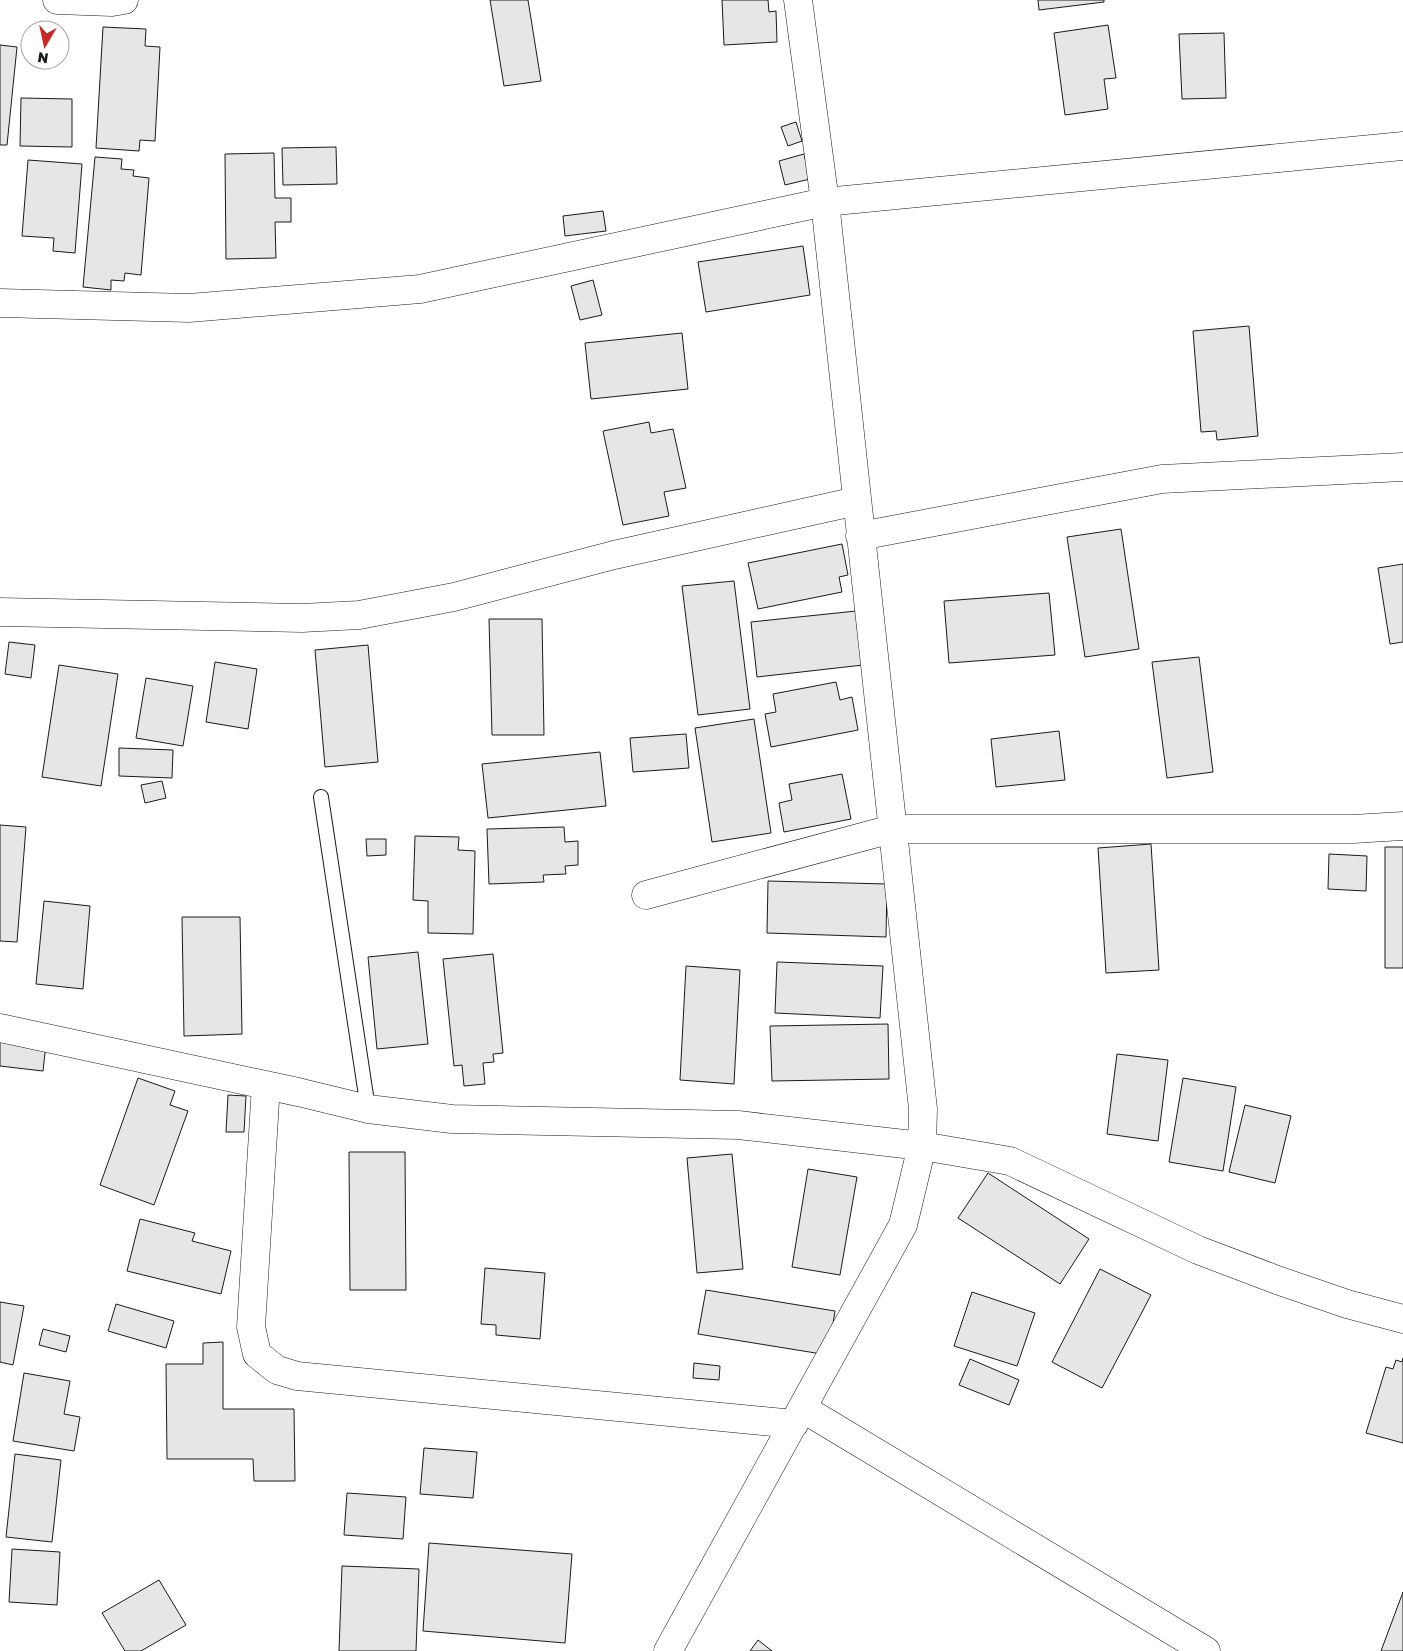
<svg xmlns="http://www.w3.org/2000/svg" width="1403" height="1651" font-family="'Golos Text',sans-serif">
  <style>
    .building { fill: #e6e6e6; stroke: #1a1a1a }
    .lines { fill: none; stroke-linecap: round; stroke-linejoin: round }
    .service-casing { stroke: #1a1a1a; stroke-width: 16 }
    .minor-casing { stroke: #1a1a1a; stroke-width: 29 }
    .service { stroke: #fff; stroke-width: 14 }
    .minor { stroke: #fff; stroke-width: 28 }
  </style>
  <rect width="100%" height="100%" fill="#fff"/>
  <!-- building -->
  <path class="building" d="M490 0H528L541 81 504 86Z
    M722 0H768L769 12 776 11 777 42 724 45Z
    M1038 0H1104V2L1039 10Z
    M1108 25 1116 78 1104 79 1108 109 1065 115 1054 33Z
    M103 27 146 29 145 46 160 47 155 141 140 140 139 151 96 148Z
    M1224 33 1226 98 1182 99 1179 34Z
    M0 45 17 47 7 145H0Z
    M21 98 72 99V147L20 146Z
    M796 122 802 141 788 146 781 127Z
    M336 147 337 184 283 185 282 148Z
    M274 153 275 198H291V222H275L276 258 226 259 225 154Z
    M804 154 810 179 785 185 779 161Z
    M95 157 122 159 121 169 134 170 133 176 149 178 141 275 125 273 124 281 111 280V290L83 287Z
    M28 160 82 164 75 253 53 251 54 238 22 236Z
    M603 211 606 231 565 236 563 216Z
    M803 246 810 295 706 312 698 262Z
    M593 280 602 315 580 320 571 286Z
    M1249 326 1258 436 1217 440 1216 431 1201 432 1193 331Z
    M682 333 688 389 591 399 585 343Z
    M649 422 651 433 673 429 686 488 664 492 669 516 623 525 603 431Z
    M1121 529 1139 649 1085 657 1067 537Z
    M842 544 848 575 839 577 842 592 758 609 748 563Z
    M1403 564V642L1390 644 1378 568Z
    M734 581 750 709 698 715 682 586Z
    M1049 593 1055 655 949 663 944 601Z
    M856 611 863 665 757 677 751 622Z
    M489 619H542L544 735H492Z
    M9 642 35 645 31 678 5 674Z
    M368 645 378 762 325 767 315 650Z
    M1199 657 1213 772 1167 778 1152 662Z
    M215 662 257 669 248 729 206 722Z
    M59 665 118 674 101 786 42 777Z
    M146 678 193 686 183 746 136 738Z
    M836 682 840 700 852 697 858 730 771 747 765 714 776 712 773 694Z
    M754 719 771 833 712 842 695 728Z
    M1059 731 1065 780 996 787 991 739Z
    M686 734 689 768 633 772 630 738Z
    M119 748 173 750 172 778 119 776Z
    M600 752 606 806 488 818 482 764Z
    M842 774 851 819 784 832 779 803 792 800 789 784Z
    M162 781 166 798 145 803 141 785Z
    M0 825 26 827 17 942 0 941Z
    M564 827 565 842 578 841V865L565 866 566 874 543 875 544 882 489 884 487 829Z
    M415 836 459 837 458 850 475 851 473 934 428 933V901L413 900Z
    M366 839H386V855L367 856Z
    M1151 844 1159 970 1106 973 1098 848Z
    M1385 847H1403V968H1385Z
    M1329 854 1367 856 1366 891 1328 889Z
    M768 881 887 884 886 937 767 933Z
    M44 901 90 906 83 989 36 984Z
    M182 917H240L242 1034 184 1036Z
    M418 952 428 1044 377 1049 368 957Z
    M493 954 503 1053 493 1054 494 1062 483 1063 485 1084 464 1086 462 1065 454 1066 443 959Z
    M777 962 883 966 880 1018 775 1013Z
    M686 966 740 970 734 1084 680 1080Z
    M888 1024 889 1079 772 1081 770 1026Z
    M0 1039 46 1044 43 1071 0 1066Z
    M1117 1054 1168 1060 1158 1141 1107 1134Z
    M138 1078 175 1091 170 1105 188 1111 154 1205 100 1185Z
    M1183 1078 1236 1087 1223 1171 1169 1162Z
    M228 1095 246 1096 244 1132H226Z
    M1245 1105 1291 1116 1275 1183 1229 1172Z
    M349 1152H405L406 1290H350Z
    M732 1154 743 1269 697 1273 687 1158Z
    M808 1169 857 1177 840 1275 792 1267Z
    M988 1173 1089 1239 1060 1284 958 1218Z
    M140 1219 195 1233 192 1241 231 1251 221 1294 127 1271Z
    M485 1268 545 1273 540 1339 496 1335V1325L481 1324Z
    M1100 1269 1151 1295 1102 1388 1052 1362Z
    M706 1290 835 1311 828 1355 698 1334Z
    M972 1292 1035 1313 1017 1366 954 1346Z
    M0 1302 24 1306 13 1365 0 1362Z
    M116 1304 174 1321 166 1348 108 1331Z
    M43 1329 70 1336 66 1352 39 1345Z
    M223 1342V1409H294L295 1481H254L253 1459H167L166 1364H203V1343Z
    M1403 1358V1443L1366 1433 1386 1367 1393 1369 1396 1360 1402 1362Z
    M970 1359 1019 1380 1009 1405 959 1385Z
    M694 1363 720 1366 719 1380 693 1378Z
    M24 1373 70 1381 64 1414 80 1417 74 1451 13 1441Z
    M424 1448 477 1452 473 1498 420 1494Z
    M15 1454 61 1460 52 1542 6 1537Z
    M347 1493 406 1497 403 1539 344 1535Z
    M429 1543 572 1554 565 1643 423 1631Z
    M12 1549 60 1552 57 1605 9 1602Z
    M342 1566 419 1569 416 1651H339Z
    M159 1580 186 1625 141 1651H125L102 1613Z
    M1403 1592V1651H1381Z
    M758 1640 772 1651H750Z"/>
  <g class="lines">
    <!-- service casing -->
    <g class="service-casing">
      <path id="service" d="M321 797 368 1109"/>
    </g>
    <!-- minor casing -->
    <g class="minor-casing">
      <path id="minor" d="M57 0 112 2 124 0
        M0 303 189 308 420 289 825 202 1403 146
        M860 536 1162 479 1403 467
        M0 612 302 618 359 615 454 597 614 555 857 501
        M646 895 892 829H1353L1403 826
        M0 1028 298 1092 368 1109 452 1119 738 1125 922 1146 1010 1161 1198 1250 1277 1280 1347 1304 1403 1319
        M266 1085 251 1327 257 1354 277 1370 297 1376 794 1424
        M802 1408 1206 1651
        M668 1651 903 1225 922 1146 923 1109 825 202 798 0"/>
    </g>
    <!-- service -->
    <use href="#service" class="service"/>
    <!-- minor -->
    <use href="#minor" class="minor"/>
  </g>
  <!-- north arrow -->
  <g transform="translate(45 45) rotate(189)"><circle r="24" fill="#ffffff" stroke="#a3a3a3"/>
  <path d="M0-4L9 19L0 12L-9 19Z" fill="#c62828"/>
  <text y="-8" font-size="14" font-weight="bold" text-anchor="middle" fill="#1a1a1a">N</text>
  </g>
</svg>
